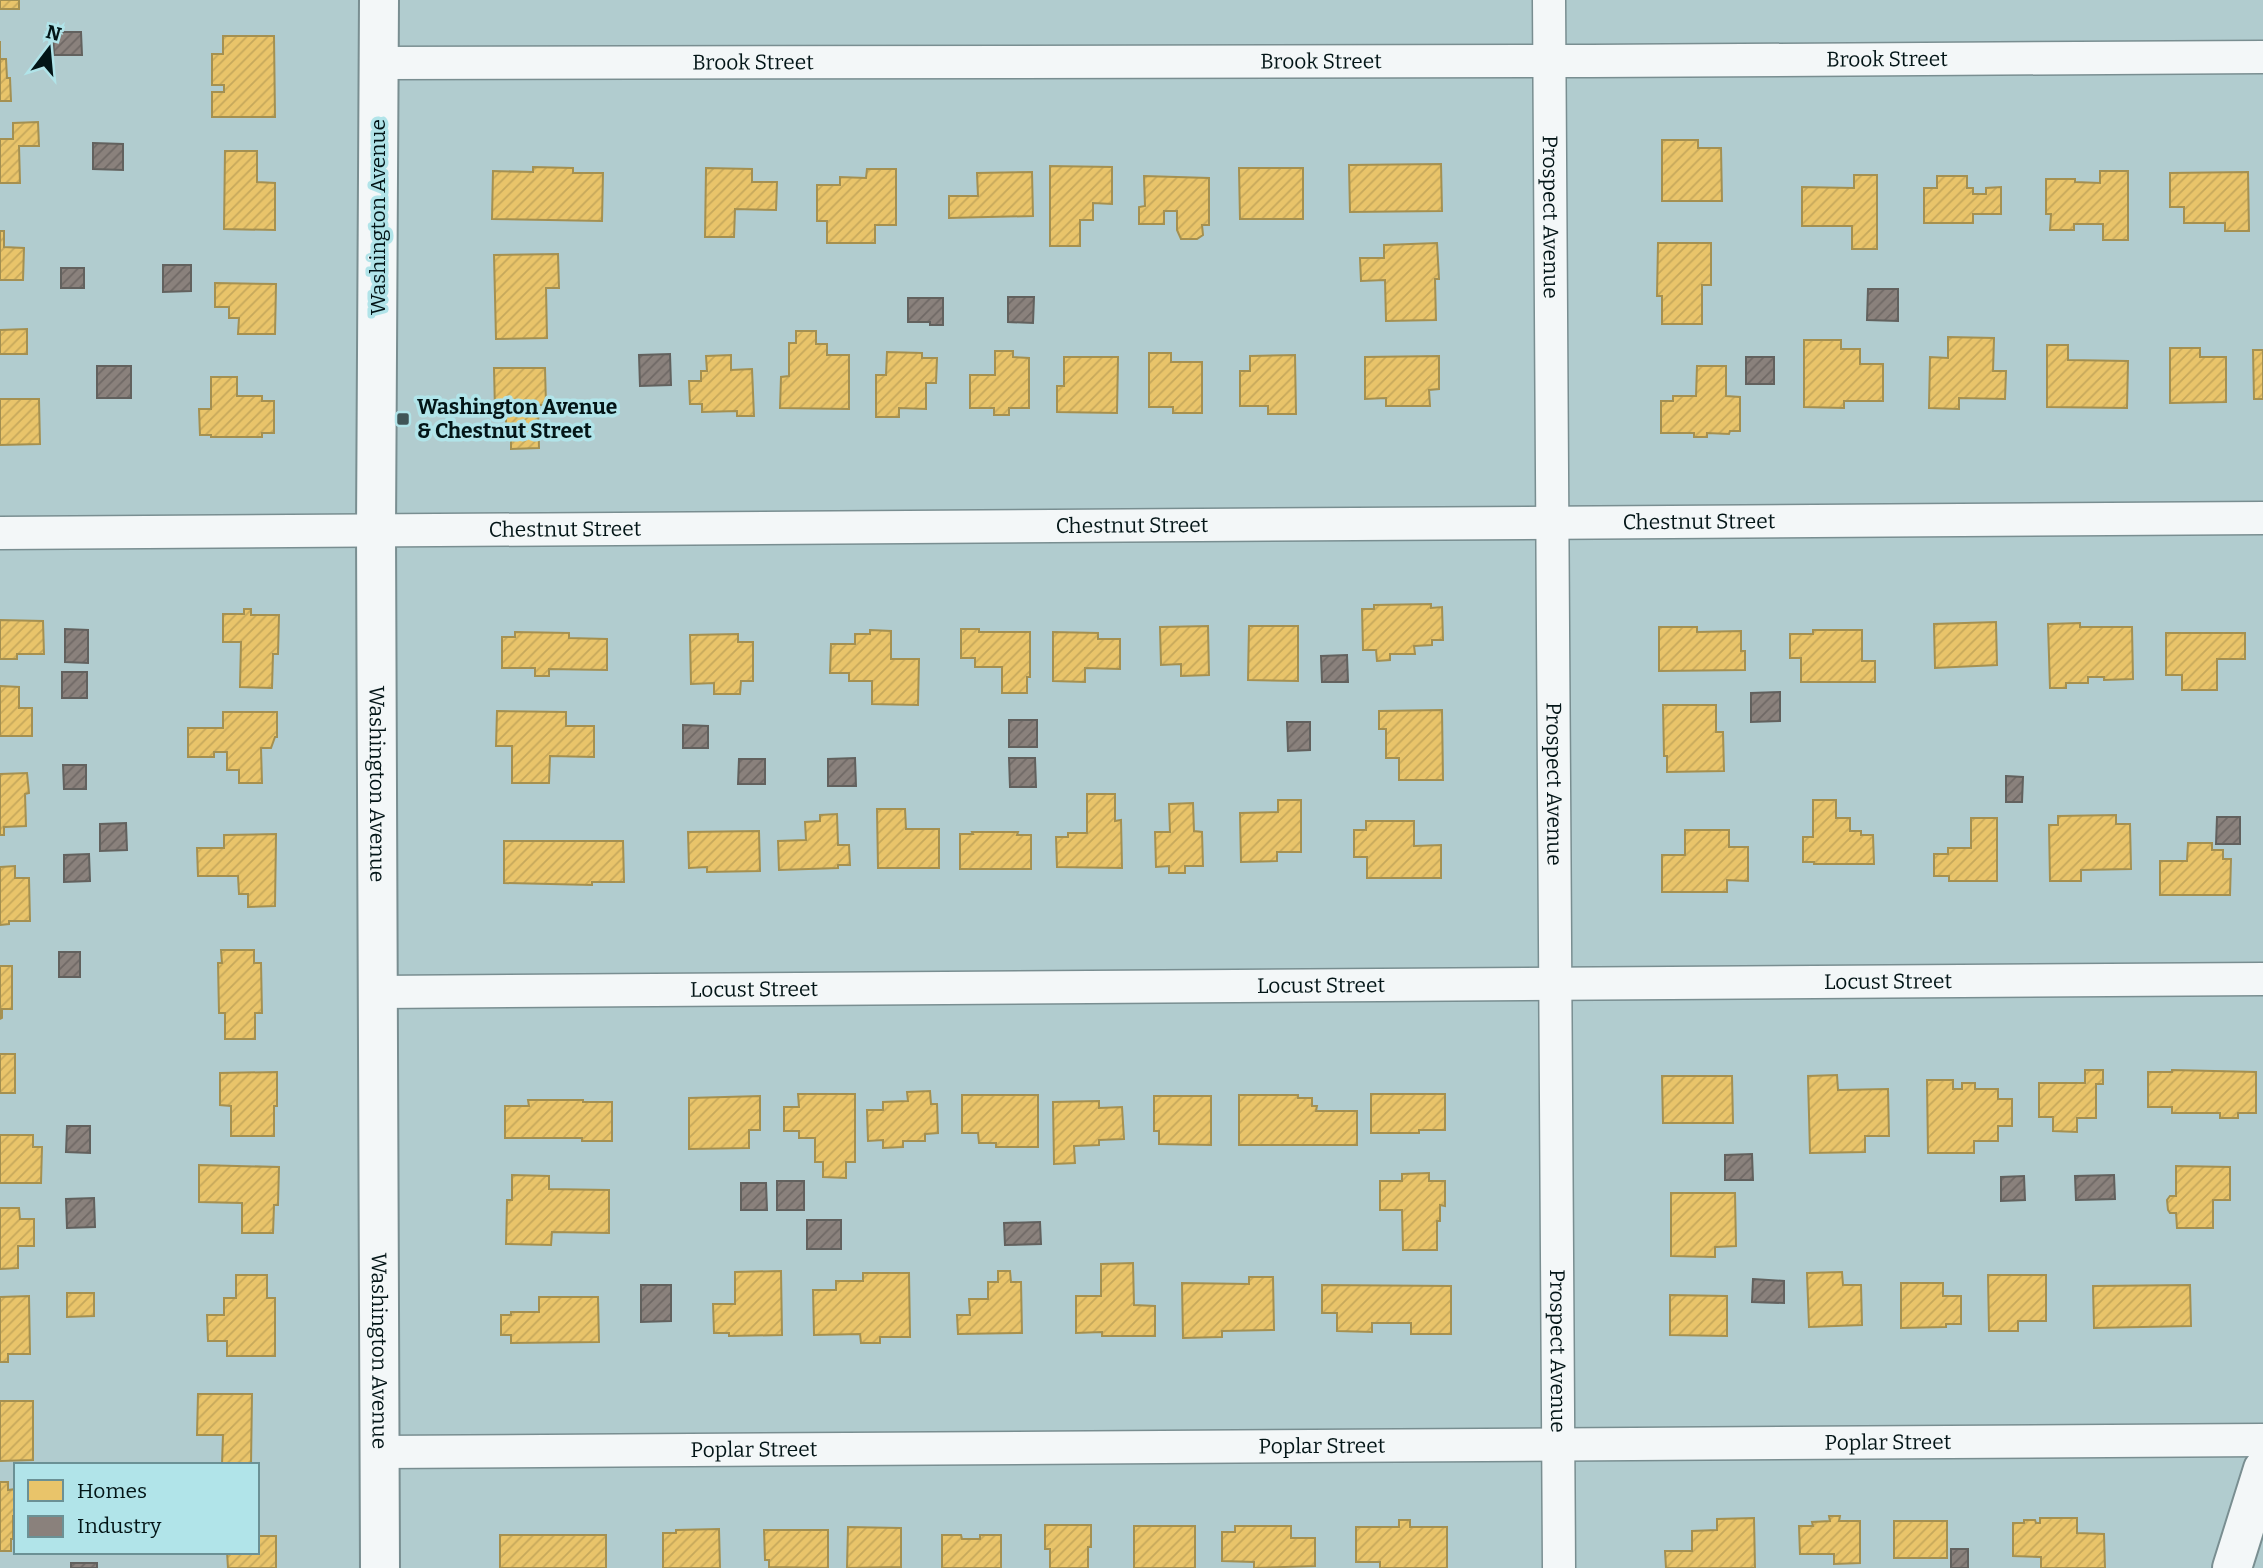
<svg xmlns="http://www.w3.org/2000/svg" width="2263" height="1568" font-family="Bitter,serif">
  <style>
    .homes { fill: url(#homes-hatch); stroke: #a49051; stroke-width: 2 }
    .industry { fill: url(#industry-hatch); stroke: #62615e; stroke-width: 2 }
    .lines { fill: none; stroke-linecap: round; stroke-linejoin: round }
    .street-casing { stroke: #798e91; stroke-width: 35 }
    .secondary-casing { stroke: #798e91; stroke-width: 42 }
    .primary-casing { stroke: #798e91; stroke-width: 42 }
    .street { stroke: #f3f7f8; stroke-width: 32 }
    .secondary { stroke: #f3f7f8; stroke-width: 38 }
    .primary { stroke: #f3f7f8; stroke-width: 38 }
    .poi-dot { fill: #405557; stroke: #b1e4e9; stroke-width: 2.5 }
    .labels { text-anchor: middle; stroke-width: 7; stroke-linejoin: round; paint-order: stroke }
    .street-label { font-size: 21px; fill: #031517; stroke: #b1e4e9 }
    .poi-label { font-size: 21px; font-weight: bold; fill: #031517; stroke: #b1e4e9; text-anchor: start }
  </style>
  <defs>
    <pattern id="homes-hatch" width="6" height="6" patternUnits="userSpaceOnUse" patternTransform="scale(1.75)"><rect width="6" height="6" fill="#e9c46a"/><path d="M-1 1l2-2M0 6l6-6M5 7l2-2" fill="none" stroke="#c6a85b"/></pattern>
    <pattern id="industry-hatch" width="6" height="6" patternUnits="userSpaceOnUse" patternTransform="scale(1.75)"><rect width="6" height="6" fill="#8a817c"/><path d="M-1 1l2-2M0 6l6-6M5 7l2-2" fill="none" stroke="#6f6865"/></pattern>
  </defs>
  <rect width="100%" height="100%" fill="#b1cccf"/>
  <!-- homes -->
  <path class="homes" d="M0 0H19V9H0Z
    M223 36H274L275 117H212V92H224V85H212V54H223Z
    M0 41V59H6L7 78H10L11 101H0Z
    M38 122 39 146H19L20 183H0V139H13V123Z
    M1662 140H1698V148H1721L1722 201H1662Z
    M225 151H257V182L275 183V230L224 229Z
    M1441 164 1442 211 1350 212 1349 165Z
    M1050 166 1112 167V204L1093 203V220H1080V246H1050Z
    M533 167 573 168V173H603L602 221 492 219 493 171 533 172Z
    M706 168 752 169V182H777L776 210 735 209 734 237H705Z
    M1239 168H1303V219H1240Z
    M867 169H896V225H875V243H827V221H817V185H840V177L866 178Z
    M2100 171H2128V240H2103V224H2074V230H2050L2051 214H2046V179H2075V182L2100 183Z
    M1032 172 1033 216 949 218V196H978L977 173Z
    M2248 172 2249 231H2225V223H2184V207H2170V173Z
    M1854 175H1877V249H1852V226H1802V187L1854 188Z
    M1144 176 1209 178V225H1202L1203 235 1197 239H1181L1177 230V211H1164V224H1139V207L1145 206Z
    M1937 176H1967V188H1973V194H1986V188L2001 187V214H1973V223H1924V188H1937Z
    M0 231H4V247L24 248 23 280H0Z
    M1437 243 1439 279H1435L1436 320 1386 321 1385 280 1361 281 1360 258H1384V245Z
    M1658 243H1711V285H1702V324H1662V296H1657Z
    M558 254 559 288H546L547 338 496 339 494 255Z
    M215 283 276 284 275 334H238L239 318H229V307H215Z
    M27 329V354H0V330Z
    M796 331H816V344H827V355H849V409L780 408 781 377 789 376V343H796Z
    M1948 337 1994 338 1993 371H2006L2005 399 1959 398V409L1929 408 1930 357 1948 358Z
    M1804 340H1841V349H1860V364H1883V401H1844V408L1804 407Z
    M2047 345H2068V360L2128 361 2127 408 2047 407Z
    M2170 348H2200V357H2226V402L2170 403Z
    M2253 350H2263V399H2254Z
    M995 351H1013V357L1029 358V408H1009V415H994V408H970V375H995Z
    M887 352 922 353V358H937L936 383H926V409L899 408V417H876V375H886Z
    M1149 353H1171V362H1202V413H1173V407H1149Z
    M731 355V370L752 369 754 416H737V411L702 412V404H690L689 381H701V371H707L706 356Z
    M1295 355 1296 414H1268V406H1240V371H1250V356Z
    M1439 356V389L1429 390 1430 406H1386V398L1365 399V357Z
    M1064 357H1118L1117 413 1057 412V386H1064Z
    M1697 366H1726V396L1740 397V431H1730L1729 434 1707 433V437H1694V433H1661V401H1673V396H1696Z
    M494 368H545L546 405H538L539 448 511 449V432H506V412L495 411Z
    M211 377H237V396H262V401H274V433H262V437H211V435H200L199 409H211Z
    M0 399H39L40 444 0 445Z
    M1431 604V608L1442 607 1443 640H1432V645L1414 646 1415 654H1390V660L1377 661 1376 650H1363L1362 609H1374V605Z
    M244 609H251V615H279L278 654H273L272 688 240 687 241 642H223V614H244Z
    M0 620 43 621 44 654H17V659H0Z
    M1996 622 1997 665 1935 668 1934 624Z
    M2080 623V627H2132L2133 679 2104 680V677H2088V683H2066V688H2050L2048 624Z
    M1208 626 1209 675 1181 676V664L1161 665 1160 627Z
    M1249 626H1298V681L1248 680Z
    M1659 627H1697V632L1741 631V651H1745V670L1659 671Z
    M961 629H979V632H1030V677H1027V693H1002V667H975V658H961Z
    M870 630 891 631V659H919L918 705 872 704V681H849V673H830L831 644H855V634H870Z
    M1813 630H1862V661H1875V682H1801V658H1790V634H1813Z
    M515 632 569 633V638L607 639V670L549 669V676H535V668H502V637H515Z
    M1053 632 1098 633V639H1120V669L1085 668V682L1053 681Z
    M2166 633H2245V659H2217V690H2182V675H2166Z
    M738 634V642H753V681H741L740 694H714V683L691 684 690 635Z
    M0 686 19 687V708H32V736H0Z
    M1663 705H1716V732H1723L1724 771 1667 772V756H1664Z
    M1442 710 1443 780H1399V758H1386V729H1379V711Z
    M497 711 566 712V726H594V757L550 756 549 783H512V746H496Z
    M223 712H277V737H275L271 748H261L262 783H239V770H227V752H214V757H188V728H223Z
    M27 773 29 793 25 794 26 826 4 827V835H0V774Z
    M1087 794H1115V821L1121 820 1122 868 1057 867 1056 837H1068V833H1087Z
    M1278 800H1301V852H1277V861L1241 862 1240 813 1278 812Z
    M1813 800H1836V818H1850V831H1861V835H1873L1874 864H1814V862H1803V837H1813Z
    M1193 803 1194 831 1202 832 1203 866H1185V873H1169V866L1156 867 1155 832H1170L1169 804Z
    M877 809H905L906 829H939V868H878Z
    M837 814 838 845H849L850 865H838V868L779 870 778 841 806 840 805 822 820 821V815Z
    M2116 815V824H2130L2131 869 2081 870V881H2050L2049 825H2058V816Z
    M1971 818H1997V881H1949V876H1934V854H1948V848H1971Z
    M1366 821H1414V846L1441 845V878H1367V857H1354V830H1366Z
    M1685 830H1729V847H1748V881L1727 880V892H1662V855H1685Z
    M759 831 760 871 707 872V867L689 868 688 832Z
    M972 832H1018L1017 835H1031V869H960V834H973Z
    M276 834 275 906 248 907V894H239L238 876H198L197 848H224V835Z
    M504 841H623L624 882H592V885L504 883Z
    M2188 843H2212V850H2223V859H2231L2230 895H2160V861H2187Z
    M15 866V878H29L30 921H9V924L0 925V867Z
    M221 950H254V963H261L262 1013H255V1039H225V1013H219L218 963H222Z
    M0 966H12V1009H2V1018L0 1019Z
    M0 1054H15V1093H0Z
    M2085 1070H2103V1084H2096V1118H2077V1132L2053 1131V1117H2039V1083H2085Z
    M2172 1070 2256 1072V1113H2238V1118H2220V1113H2172V1107H2148V1072H2172Z
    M277 1072V1106H274V1136H231V1106L220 1105V1073Z
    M1837 1075 1838 1090 1888 1089 1889 1136H1865V1152L1810 1153 1808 1076Z
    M1662 1076H1732L1733 1123H1663Z
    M1927 1080H1953V1089H1962V1083H1975V1089H1998V1099H2012V1126H1998V1141H1974V1153H1928Z
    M930 1091 931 1104H937L938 1133 925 1134V1141H903V1147L883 1148V1140L868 1141 867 1110H883V1102L908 1101 907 1092Z
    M798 1094H855V1162H846V1178L823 1177V1162H815V1138H799V1131H784V1107H799Z
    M1371 1094H1445V1130H1419V1133H1371Z
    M962 1095H1038V1147H996V1143H979L978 1133H962Z
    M1239 1095H1298V1098H1312V1106H1317L1316 1111H1357V1145H1239Z
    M760 1096V1130H749V1148L689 1149V1098Z
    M1154 1096H1211V1145L1159 1144V1131H1154Z
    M528 1100H583V1102H612V1141H582V1138H505V1106H529Z
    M1099 1101V1108L1122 1107 1124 1139 1099 1140V1145L1074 1146 1075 1163 1054 1164 1053 1102Z
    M0 1135H33V1147H42L41 1183H0Z
    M199 1165 279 1167 278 1205H274L273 1233H242V1203L199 1202Z
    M2176 1166 2230 1167V1200H2213V1228H2177L2176 1213H2170L2168 1210 2167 1200 2170 1196H2176Z
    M1429 1173V1181H1445V1206L1440 1205V1221H1437V1250H1403L1402 1210H1380V1181H1402V1174Z
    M512 1175 549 1176V1189L609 1190V1233L552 1232 551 1245 506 1244 507 1200H512Z
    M1671 1193H1735L1736 1246 1715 1247V1257L1671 1256Z
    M0 1208H19L20 1219H34V1246H18V1268L0 1269Z
    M1133 1263 1134 1305 1155 1306V1336H1102V1332L1076 1333V1296H1101V1264Z
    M781 1271 782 1335 729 1336V1333H714L713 1304H735V1272Z
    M998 1271H1010L1011 1282H1021L1022 1333 958 1334 957 1315H970L969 1299H988V1282H998Z
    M1842 1272 1843 1285H1861L1862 1325 1809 1327 1807 1273Z
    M863 1273H909L910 1337H880V1343H861L860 1334 814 1335 813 1290H836V1281H863Z
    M236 1275H267V1298H275V1356H227V1341H208L207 1315H224V1298H236Z
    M1988 1275H2046V1321H2018V1331H1989Z
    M1249 1277H1273L1274 1330 1222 1331V1337L1183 1338 1182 1283 1249 1284Z
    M1901 1283H1943V1296H1961V1324H1946V1327L1901 1328Z
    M1322 1285 1451 1286V1334H1411V1323H1372V1332L1337 1331V1313H1322Z
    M2190 1285 2191 1326 2094 1328 2093 1286Z
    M67 1293H94V1316L67 1317Z
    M1670 1295 1727 1296V1336L1670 1335Z
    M29 1296 30 1354H8V1362H0V1297Z
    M539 1297H598L599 1342 511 1343V1335H501V1315H511V1312H539Z
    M198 1394H252L251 1465H222L223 1435H197Z
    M0 1401H33V1460L0 1461Z
    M0 1482H8V1490L16 1489V1516H13V1539H11V1551H0Z
    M1829 1516H1840L1839 1521H1860V1563L1834 1564V1554H1800L1799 1526H1813L1812 1522 1830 1521Z
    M1754 1518 1755 1568H1666L1665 1551H1692V1531L1717 1530V1519Z
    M2040 1518H2077V1533L2104 1534 2105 1568H2041V1557L2013 1556V1523H2024V1520H2035L2036 1523H2040Z
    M1399 1520H1410V1527H1447V1568H1380V1562H1356V1527H1399Z
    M1894 1521H1947V1558H1894Z
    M1045 1525H1091V1547H1088V1568H1050V1549H1045Z
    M1134 1526H1195V1568H1134Z
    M1235 1526H1291V1538H1315V1566L1254 1568V1562L1222 1561V1532H1235Z
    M848 1527 901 1528V1567L847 1568Z
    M719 1529 720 1568H663V1533H676V1530Z
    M764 1530H828V1568L769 1567V1560H765Z
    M500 1535H606V1568H500Z
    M942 1535H961L962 1539H980V1535H1001V1568H942Z
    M257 1536H276V1568H228L227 1552H257Z"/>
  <!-- industry -->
  <path class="industry" d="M53 32H81L82 55H54Z
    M93 143 123 144V170L93 169Z
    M163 265H191V291L163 292Z
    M61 268H84V288H61Z
    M1868 289H1898V321L1867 320Z
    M1008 297H1034L1033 323 1008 322Z
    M908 298H943V325H930V322H908Z
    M670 354 671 385 640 386 639 355Z
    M1746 357H1774V384H1746Z
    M97 366H131V398H97Z
    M65 629 88 630V663L65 662Z
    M1347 655 1348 682H1322L1321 656Z
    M62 672H87V698H62Z
    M1780 692V721L1751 722V693Z
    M1009 720H1037V747H1009Z
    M1287 722H1310V750L1288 751Z
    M683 725 708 726V748H683Z
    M855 758 856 786H828V759Z
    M1009 758H1035L1036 787H1010Z
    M739 759H765V784H738Z
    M63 765H86V789H64Z
    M2006 776 2023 777 2022 802H2006Z
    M2217 817H2240V844H2216Z
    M126 823 127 850 100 851V824Z
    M89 854 90 881 64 882V855Z
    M59 952H80V977H59Z
    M67 1126H90V1153L66 1152Z
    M1752 1154 1753 1180H1725V1155Z
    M2114 1175 2115 1199 2076 1200 2075 1176Z
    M2024 1176 2025 1200 2001 1201V1177Z
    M777 1181H804V1210H777Z
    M741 1183H766L767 1210H741Z
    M94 1198 95 1227 67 1228 66 1199Z
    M807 1220H841V1249H807Z
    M1040 1222 1041 1244 1005 1245 1004 1223Z
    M1753 1279 1784 1281V1303L1752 1302Z
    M641 1285H671V1321L641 1322Z
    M1951 1549H1968V1568H1951Z
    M71 1563H97V1568H71Z"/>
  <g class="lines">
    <!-- street casing -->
    <g class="street-casing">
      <g id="street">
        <path id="s1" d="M1549 0 1559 1568"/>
        <path id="s2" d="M379 63 1591 61 2263 57"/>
        <path id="s3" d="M0 533 2263 518"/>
        <path id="s4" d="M378 992 2263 979"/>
        <path id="s5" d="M380 1452 2263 1440"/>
      </g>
    </g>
    <!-- secondary casing -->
    <g class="secondary-casing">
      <g id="secondary">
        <path id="s6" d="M379 0 376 531 380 1568"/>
      </g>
    </g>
    <!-- primary casing -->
    <g class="primary-casing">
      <path id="primary" d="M2232 1568 2263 1469"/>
    </g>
    <!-- street -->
    <use href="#street" class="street"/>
    <!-- secondary -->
    <use href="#secondary" class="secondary"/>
    <!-- primary -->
    <use href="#primary" class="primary"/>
  </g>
  <!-- markers -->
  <rect class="poi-dot" x="396" y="412" width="14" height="14" rx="3.5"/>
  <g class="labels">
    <!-- street labels -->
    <g class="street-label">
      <text dy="7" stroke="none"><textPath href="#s2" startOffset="1508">Brook Street</textPath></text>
      <text dy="7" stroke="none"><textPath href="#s2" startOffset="374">Brook Street</textPath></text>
      <text dy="7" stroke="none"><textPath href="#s2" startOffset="942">Brook Street</textPath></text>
      <text transform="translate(378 217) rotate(-90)" y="7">Washington Avenue</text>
      <text dy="7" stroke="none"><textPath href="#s1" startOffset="217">Prospect Avenue</textPath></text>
      <text dy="7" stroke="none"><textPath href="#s3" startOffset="1699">Chestnut Street</textPath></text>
      <text dy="7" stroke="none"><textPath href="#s3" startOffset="1132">Chestnut Street</textPath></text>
      <text dy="7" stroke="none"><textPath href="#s3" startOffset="565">Chestnut Street</textPath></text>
      <text dy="7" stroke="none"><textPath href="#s6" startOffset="784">Washington Avenue</textPath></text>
      <text dy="7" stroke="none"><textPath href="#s1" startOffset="784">Prospect Avenue</textPath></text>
      <text dy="7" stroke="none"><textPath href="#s4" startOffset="1510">Locust Street</textPath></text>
      <text dy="7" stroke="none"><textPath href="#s4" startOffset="943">Locust Street</textPath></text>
      <text dy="7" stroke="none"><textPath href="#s4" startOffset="376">Locust Street</textPath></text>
      <text dy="7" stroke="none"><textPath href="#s6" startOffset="1351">Washington Avenue</textPath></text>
      <text dy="7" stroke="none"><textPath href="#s1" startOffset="1351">Prospect Avenue</textPath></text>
      <text dy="7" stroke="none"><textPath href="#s5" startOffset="1508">Poplar Street</textPath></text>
      <text dy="7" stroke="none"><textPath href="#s5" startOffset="942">Poplar Street</textPath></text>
      <text dy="7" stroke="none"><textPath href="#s5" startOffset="374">Poplar Street</textPath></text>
    </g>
    <!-- poi labels -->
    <g class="poi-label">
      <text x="417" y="414">Washington Avenue<tspan x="417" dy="24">&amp; Chestnut Street</tspan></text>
    </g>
  </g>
  <!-- legend -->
  <rect x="14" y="1463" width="245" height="91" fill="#b1e4e9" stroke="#6b9195" stroke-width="2"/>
  <rect x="28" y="1480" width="35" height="21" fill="#e9c46a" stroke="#6b9195" stroke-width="2"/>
  <text x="77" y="1498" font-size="21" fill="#031517">Homes</text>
  <rect x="28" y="1516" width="35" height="21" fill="#8a817c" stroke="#6b9195" stroke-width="2"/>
  <text x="77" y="1533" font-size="21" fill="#031517">Industry</text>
  <!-- north arrow -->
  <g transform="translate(49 49) rotate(16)" stroke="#b1e4e9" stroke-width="5" paint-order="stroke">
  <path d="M0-5L12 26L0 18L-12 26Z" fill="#031517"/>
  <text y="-10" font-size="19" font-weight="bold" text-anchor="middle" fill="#031517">N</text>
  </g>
</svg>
